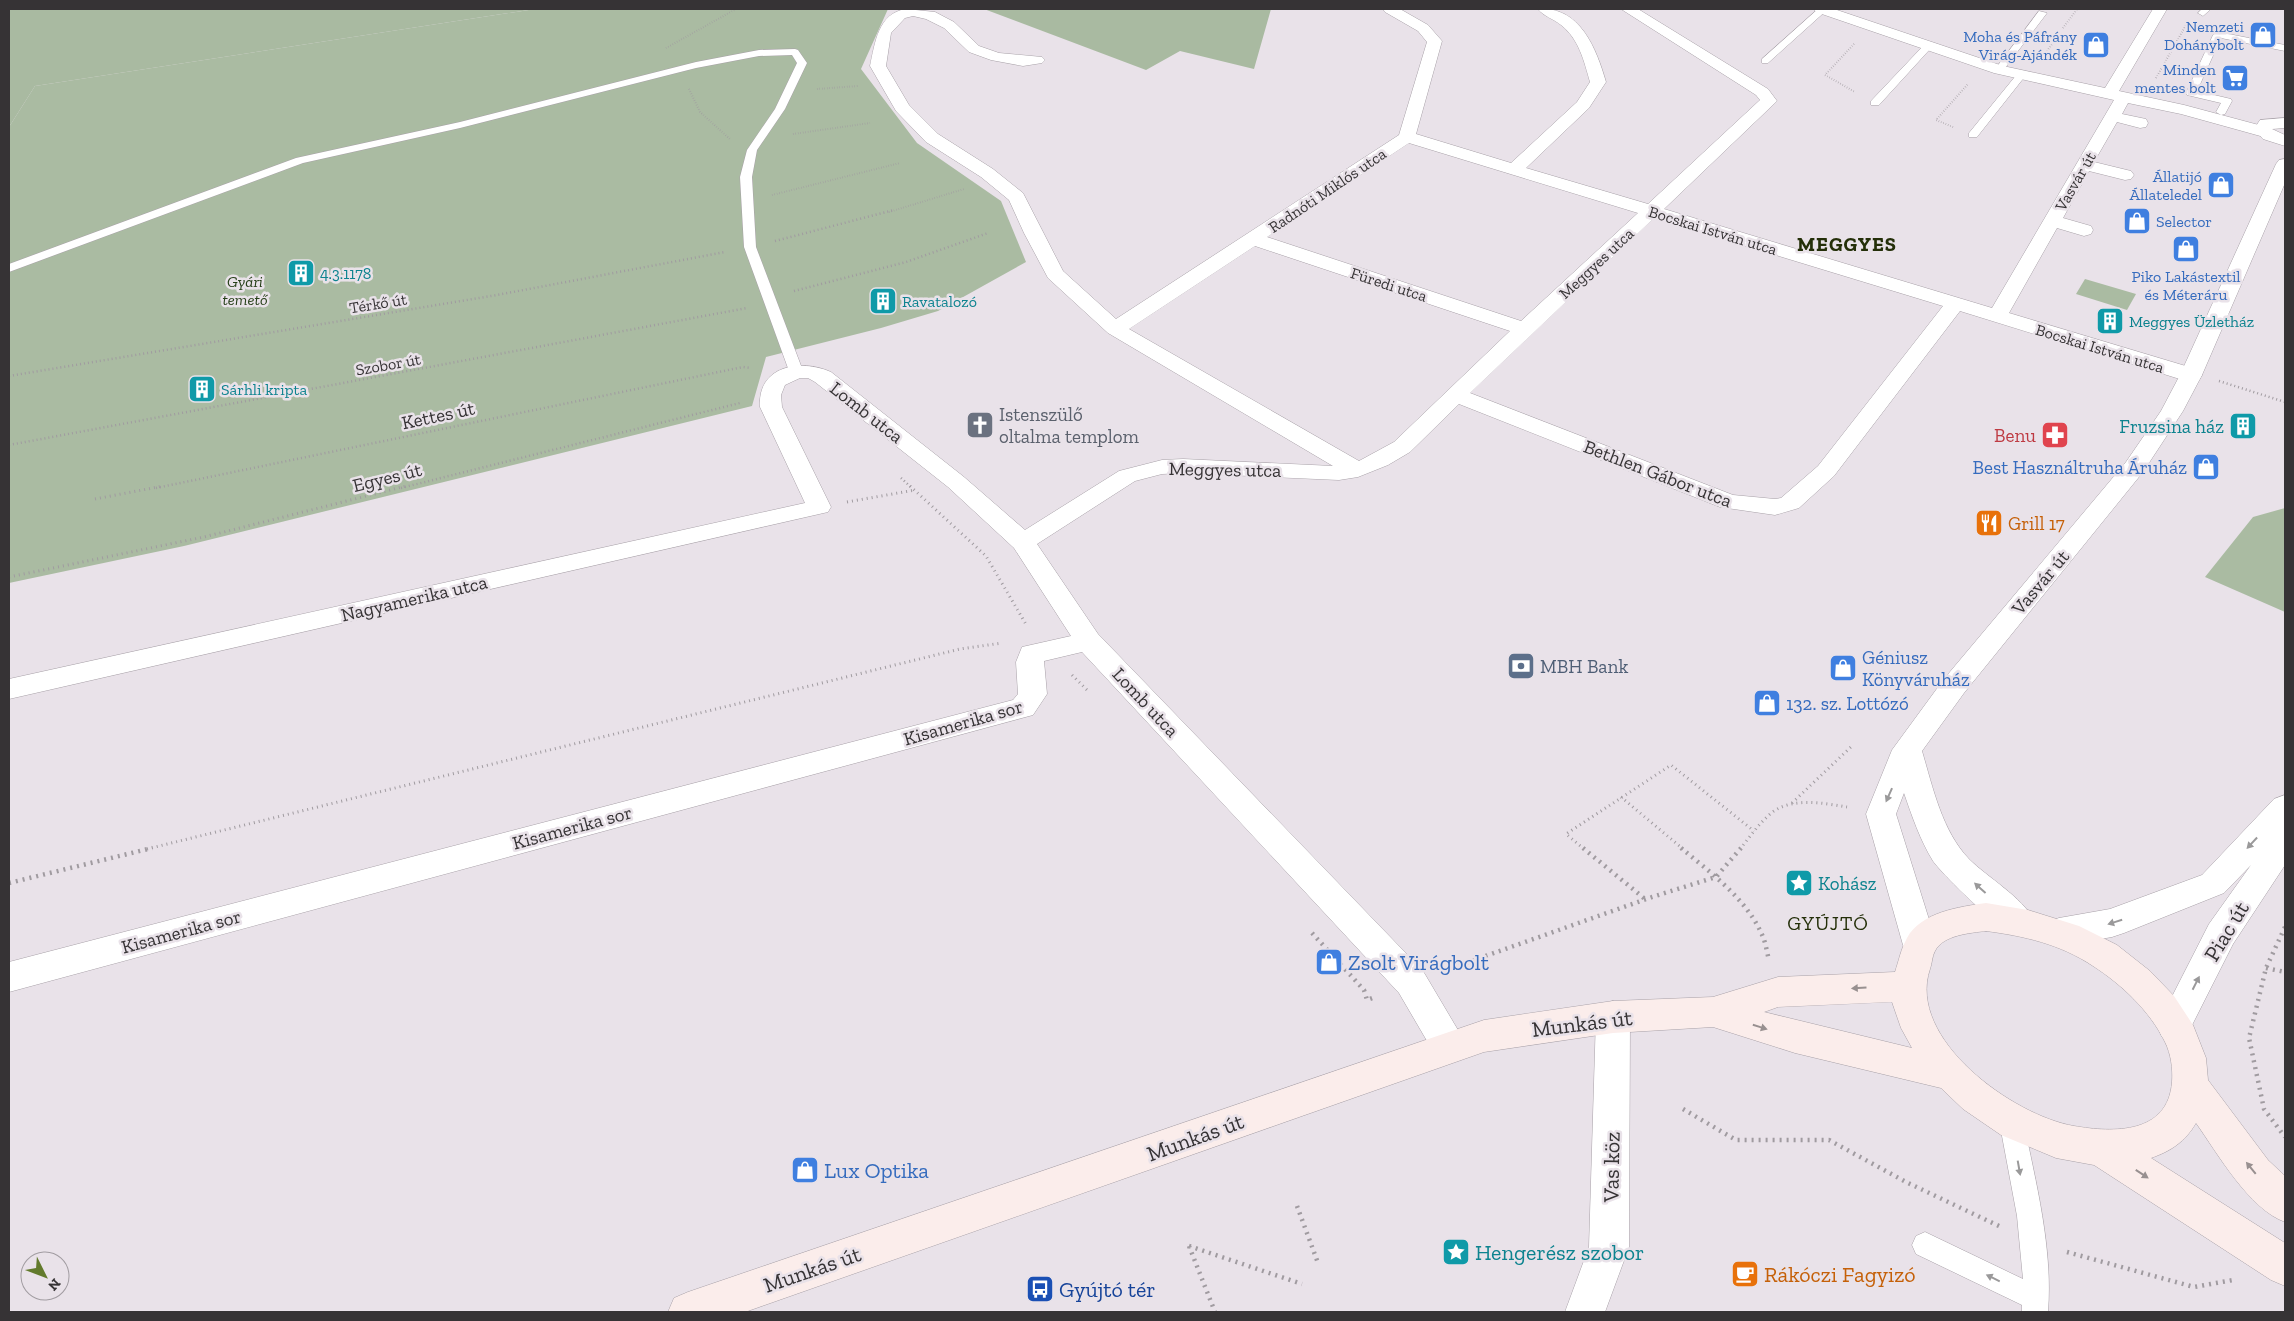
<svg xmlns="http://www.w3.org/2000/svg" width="2294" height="1321" font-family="'Zilla Slab',serif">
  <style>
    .green { fill: #aabba2 }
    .forest { fill: #a9baa1 }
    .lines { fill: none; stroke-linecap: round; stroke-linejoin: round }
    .service-casing { stroke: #a8a1a8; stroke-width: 1 }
    .minor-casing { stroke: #a8a1a8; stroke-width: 1 }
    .tertiary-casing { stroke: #a8a1a8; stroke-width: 1 }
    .secondary-casing { stroke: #a8a1a8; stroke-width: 1 }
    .path-far3 { stroke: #a09ba0; stroke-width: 2; stroke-dasharray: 0.5 2; stroke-linecap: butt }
    .path-far2 { stroke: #a09ba0; stroke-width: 2.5; stroke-dasharray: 1 3; stroke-linecap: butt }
    .path-far1 { stroke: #a09ba0; stroke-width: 3; stroke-dasharray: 1 4; stroke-linecap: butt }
    .path { stroke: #a09ba0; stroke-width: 4.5; stroke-dasharray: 2 5; stroke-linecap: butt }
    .service { fill: #fff; fill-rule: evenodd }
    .minor { fill: #fff; fill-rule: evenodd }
    .tertiary { fill: #fff; fill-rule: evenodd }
    .secondary { fill: #fbedeb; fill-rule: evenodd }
    .oneway { fill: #9a999a }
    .oneway2 { fill: #989090 }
    .labels { text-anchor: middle; stroke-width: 5; stroke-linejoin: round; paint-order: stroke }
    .far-shop-label { font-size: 16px; fill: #366cbe; stroke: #e9e2e9; text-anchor: end }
    .far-street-label { font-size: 16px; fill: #363335; stroke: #e9e2e9 }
    .far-culture-label { font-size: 16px; fill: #0d838f; stroke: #e9e2e9; text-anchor: start }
    .far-park-label { font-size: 16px; font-style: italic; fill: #263f18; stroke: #e9e2e9 }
    .street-label { font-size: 19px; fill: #363335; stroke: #e9e2e9 }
    .worship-label { font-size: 19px; fill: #5b616d; stroke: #e9e2e9; text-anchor: start }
    .culture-label { font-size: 19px; fill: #0d838f; stroke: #e9e2e9; text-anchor: end }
    .health-label { font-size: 19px; fill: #be3a42; stroke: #e9e2e9; text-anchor: end }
    .shop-label { font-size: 19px; fill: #366cbe; stroke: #e9e2e9; text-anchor: start }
    .food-label { font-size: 19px; fill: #c56008; stroke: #e9e2e9; text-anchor: start }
    .service-label { font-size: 19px; fill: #4e5e75; stroke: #e9e2e9; text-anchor: start }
    .far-district-label { font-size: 20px; font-weight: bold; letter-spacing: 1px; fill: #242f09; stroke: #e9e2e9 }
    .neighbourhood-label { font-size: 20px; letter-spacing: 1px; fill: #242f09; stroke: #e9e2e9 }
    .near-street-label { font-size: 22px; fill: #363335; stroke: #e9e2e9 }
    .near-shop-label { font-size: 22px; fill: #366cbe; stroke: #e9e2e9; text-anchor: start }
    .near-culture-label { font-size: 22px; fill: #0d838f; stroke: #e9e2e9; text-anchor: start }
    .near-food-label { font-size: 22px; fill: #c56008; stroke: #e9e2e9; text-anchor: start }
    .near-transit-label { font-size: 22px; fill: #164399; stroke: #e9e2e9; text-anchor: start }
  </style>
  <rect width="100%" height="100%" fill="#e9e2e9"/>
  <!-- green -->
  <path class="green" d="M535 9H888L861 69 917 143 1001 201 1026 262 938 311 881 328 766 357 752 406 184 546 9 583V127L35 86Z
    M2085 279 2136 294 2127 310 2076 294Z
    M2285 508V612L2205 577 2253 517Z"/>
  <!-- forest -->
  <path class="forest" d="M9 9H535L35 86 9 127Z
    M984 9H1271L1254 69 1180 51 1146 70Z"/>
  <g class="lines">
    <!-- service casing -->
    <g class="service-casing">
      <path id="service" d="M1818 9H1828L1768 63H1762V59Z
        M2202 9H2211L2203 16 2198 13Z
        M2039 11 2047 13 2002 72H1996V68Z
        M2218 32 2285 45V51L2221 38 2197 91 2231 99 2232 101 2225 114 2221 115 2216 112 2221 103 2187 95 2186 93 2213 35Z
        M1928 43 1931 44V48L1879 105H1871V101L1925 44Z
        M795 49 798 50 807 63 785 109 757 150 752 177 756 247 803 371 801 374 796 375 789 371 744 247 740 177 747 150 775 109 797 63 792 55 759 56 696 68 460 128 303 163 9 272V264L296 158 460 122 696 62 759 50Z
        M2021 72 2026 75 1977 137H1969V133L2018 73Z
        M2011 1109 2019 1112 2023 1120C2036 1183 2053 1248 2048 1312H2022V1305L1916 1254 1912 1245 1916 1236 1925 1232 2023 1279 2017 1216 1999 1120 2003 1112Z"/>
    </g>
    <!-- minor casing -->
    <g class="minor-casing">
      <path id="minor" d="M906 9 935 12 954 22 979 46 999 53 1042 57 1045 60 1042 63 1023 66 991 60 969 52 944 28 926 19 913 16 905 18 891 33 886 66 909 105 938 134 993 169 1023 193 1063 271 1116 319 1399 135 1427 42 1418 31 1385 12 1383 9H1400L1428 25 1442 41 1416 134 1511 163 1577 102 1590 82C1584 61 1579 39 1561 25 1554 19 1543 16 1538 9 1580 6 1596 48 1606 82L1589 108 1526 168 1648 204 1760 100 1756 95 1621 9H1638L1768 89 1777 101 1664 209 1992 308 2114 100 1994 73 1816 12 1814 9H1834L2003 66 2105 88 2153 9H2167L2119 91 2184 105 2270 128 2272 132 2270 136 2264 137 2181 114 2128 103 2122 114 2146 119 2148 123 2146 127 2140 128 2117 122 2094 162 2131 171 2134 175 2131 179 2125 180 2089 171 2063 218 2091 226 2093 230 2091 234 2084 236 2057 228 2009 313 2199 370 2202 375 2199 380 2191 381 2183 380 1960 311 1834 476 1799 508 1775 515 1720 507 1459 404 1410 452 1388 465 1358 477 1339 480 1183 473 1162 474 1135 481 1037 544 1098 634 1423 971 1468 1047 1463 1058 1450 1063 1437 1058 1399 993 1082 652 1044 661 1047 694 1033 715 9 992V962L1013 700 1018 694 1016 662 1022 647 1071 636 1014 548 948 487 815 382 808 378H800L785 385 781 395 782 407 831 507 828 512 9 699V679L805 503 760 407C757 366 800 358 831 372L964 477 1025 530 1119 471 1162 460 1183 459 1333 466 1108 333 1048 278 1024 233 1009 200 981 177 926 142 896 111 870 66C875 43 878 13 906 9ZM1409 143 1638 213 1521 321 1267 237ZM1654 218 1943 306 1818 466 1781 498 1775 499 1733 495 1470 393ZM1255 246 1510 331 1394 442 1359 461 1129 329Z
        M1613 1001 1625 1006 1630 1017 1629 1247 1605 1312H1565L1589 1247 1596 1017 1601 1006Z"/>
    </g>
    <!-- tertiary casing -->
    <g class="tertiary-casing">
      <path id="tertiary" d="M2285 118V128L2272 129 2285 135V146L2263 139 2254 129 2260 120Z
        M2285 159V183L2202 375 2183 411 2143 472 1964 693 1922 751C1933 788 1942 831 1969 859 1987 877 2023 898 2033 919L2029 929C2025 930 2021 932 2018 933 2002 934 1943 875 1933 861 1920 840 1912 816 1904 793L1896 814 1937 945 1932 955 1920 959 1908 955 1903 945 1866 814 1892 750 1944 679 2126 462 2161 411 2180 375 2276 164 2279 160Z
        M2285 795V865L2233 944 2186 1037 2174 1042 2162 1037 2157 1026 2209 924 2251 865 2224 893 2124 933 2112 937 2059 946 2047 942 2042 932 2047 922 2059 918 2110 909 2202 875 2274 799Z"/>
    </g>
    <!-- secondary casing -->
    <g class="secondary-casing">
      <path id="secondary" d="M1986 903 2028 910 2079 926 2117 945 2150 971 2174 996 2193 1025 2206 1058 2208 1080 2268 1160 2285 1176V1222C2249 1209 2218 1154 2196 1123 2185 1142 2171 1151 2151 1158L2285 1243V1286L2271 1280 2094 1165 2056 1158 2001 1135 1963 1109 1941 1088 1795 1053 1713 1027 1613 1033 1484 1052 745 1312H668L674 1298 688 1292 1484 1020 1613 1001 1713 997 1778 977 1895 972C1899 960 1901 949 1907 938 1921 912 1959 907 1986 903ZM1986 931C2024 936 2060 944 2093 966 2121 984 2150 1011 2165 1042 2171 1054 2173 1069 2172 1082 2168 1134 2114 1133 2074 1126 2014 1116 1906 1039 1930 969 1932 964 1932 956 1935 951 1943 935 1970 933 1986 931ZM1892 1002 1901 1028 1912 1048 1764 1012 1778 1007Z"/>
    </g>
    <!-- path-far3 -->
    <path class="path-far3" d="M2063 28 2077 9
      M1854 44 1825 75 1855 92
      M666 48 736 9
      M2044 55 2057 37
      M2156 78 2186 25
      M689 89 700 112 731 140
      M817 89 858 86
      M1953 127 1936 120 1968 84
      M793 134 870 123
      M772 195 900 163
      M889 212 964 189"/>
    <!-- path-far2 -->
    <path class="path-far2" d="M775 241 894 210
      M794 291 906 262 988 233
      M9 376 497 295 725 252
      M2219 381 2285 402
      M9 445 747 308
      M901 478 912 488
      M156 488 743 367 751 368
      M401 488 740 403"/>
    <!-- path-far1 -->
    <path class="path-far1" d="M910 486 986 556 1027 626
      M95 499 163 486
      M847 502 915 490
      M9 577 204 537 406 486
      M1072 675 1087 690
      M1621 797 1683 849
      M1792 803 1853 745
      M147 849 960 649 1002 643
      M1584 849 1566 834 1671 765 1754 831
      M1740 849C1749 838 1757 826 1768 816 1788 796 1822 803 1847 807"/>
    <!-- path -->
    <path class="path" d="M1583 848 1645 899
      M1681 848C1711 873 1748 900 1763 937 1766 944 1767 953 1769 960
      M9 883 152 848
      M2285 927 2266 968 2249 1038 2264 1109 2285 1137
      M1312 933 1364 990 1367 1000 1375 997
      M2266 968 2285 972
      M1446 970 1652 897 1716 877 1741 848
      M1683 1109 1736 1140H1829L1906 1182 1999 1226
      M1297 1206 1318 1263
      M1189 1246 1302 1284
      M1189 1246 1215 1312
      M2067 1252 2194 1287 2233 1280"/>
    <!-- service -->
    <use href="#service" class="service"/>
    <!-- minor -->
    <use href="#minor" class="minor"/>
    <!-- tertiary -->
    <use href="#tertiary" class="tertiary"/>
    <!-- secondary -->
    <use href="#secondary" class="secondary"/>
  </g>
  <!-- one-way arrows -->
  <defs><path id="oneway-solid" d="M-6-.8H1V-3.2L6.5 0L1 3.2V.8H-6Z" transform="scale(1.25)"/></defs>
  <g class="oneway">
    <use href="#oneway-solid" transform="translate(1889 795) rotate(114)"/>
    <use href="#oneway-solid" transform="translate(2252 843) rotate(133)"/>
    <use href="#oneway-solid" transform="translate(1980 888) rotate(-138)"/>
    <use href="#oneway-solid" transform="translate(2115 922) rotate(163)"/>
    <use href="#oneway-solid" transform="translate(2196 983) rotate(-63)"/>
    <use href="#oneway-solid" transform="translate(2019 1168) rotate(80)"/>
    <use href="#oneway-solid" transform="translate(1993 1278) rotate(-154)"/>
  </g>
  <g class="oneway2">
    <use href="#oneway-solid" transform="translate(1859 988) rotate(177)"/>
    <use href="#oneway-solid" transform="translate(1760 1027) rotate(17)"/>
    <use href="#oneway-solid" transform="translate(2251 1168) rotate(-129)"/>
    <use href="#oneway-solid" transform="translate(2142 1174) rotate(33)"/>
  </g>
  <!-- icons -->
  <defs>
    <g id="shop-square" transform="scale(1.4375)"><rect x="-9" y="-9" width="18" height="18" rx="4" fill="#3f7fe0" stroke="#e9e2e9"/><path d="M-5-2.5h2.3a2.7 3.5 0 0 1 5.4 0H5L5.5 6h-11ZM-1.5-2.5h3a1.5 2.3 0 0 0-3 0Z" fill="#fff"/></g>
    <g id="supermarket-square" transform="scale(1.4375)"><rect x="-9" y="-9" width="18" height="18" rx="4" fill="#3f7fe0" stroke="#e9e2e9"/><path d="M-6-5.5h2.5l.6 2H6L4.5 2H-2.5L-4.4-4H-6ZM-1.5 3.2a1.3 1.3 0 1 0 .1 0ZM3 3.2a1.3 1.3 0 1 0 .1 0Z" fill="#fff"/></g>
    <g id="building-square" transform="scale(1.4375)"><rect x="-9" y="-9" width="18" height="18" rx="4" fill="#0f9aa8" stroke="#e9e2e9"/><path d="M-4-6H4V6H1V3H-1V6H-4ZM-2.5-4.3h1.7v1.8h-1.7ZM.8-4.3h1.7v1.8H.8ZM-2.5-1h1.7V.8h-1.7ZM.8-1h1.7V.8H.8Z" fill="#fff"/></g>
    <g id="church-square" transform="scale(1.4375)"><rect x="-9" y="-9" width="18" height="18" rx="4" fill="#6b7280" stroke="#e9e2e9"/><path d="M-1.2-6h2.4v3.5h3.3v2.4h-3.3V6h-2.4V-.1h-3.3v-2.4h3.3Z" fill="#fff"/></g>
    <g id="pharmacy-square" transform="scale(1.4375)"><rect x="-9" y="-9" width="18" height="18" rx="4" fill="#e0444e" stroke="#e9e2e9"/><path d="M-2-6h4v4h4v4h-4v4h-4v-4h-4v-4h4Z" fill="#fff"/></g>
    <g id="restaurant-square" transform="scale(1.4375)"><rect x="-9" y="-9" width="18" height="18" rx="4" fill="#e8710a" stroke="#e9e2e9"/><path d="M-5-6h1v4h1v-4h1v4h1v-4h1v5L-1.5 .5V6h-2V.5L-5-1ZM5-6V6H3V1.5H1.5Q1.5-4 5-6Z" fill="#fff"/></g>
    <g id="bank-square" transform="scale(1.4375)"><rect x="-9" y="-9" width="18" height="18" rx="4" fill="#5c6f8a" stroke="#e9e2e9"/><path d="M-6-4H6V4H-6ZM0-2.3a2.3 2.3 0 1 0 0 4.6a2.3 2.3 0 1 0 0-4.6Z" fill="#fff"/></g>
    <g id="sight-square" transform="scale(1.4375)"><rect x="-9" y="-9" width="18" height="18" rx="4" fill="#0f9aa8" stroke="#e9e2e9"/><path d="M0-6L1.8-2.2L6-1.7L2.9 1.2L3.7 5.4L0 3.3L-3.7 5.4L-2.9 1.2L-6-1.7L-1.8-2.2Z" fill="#fff"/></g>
    <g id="cafe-square" transform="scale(1.4375)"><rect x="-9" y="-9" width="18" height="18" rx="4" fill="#e8710a" stroke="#e9e2e9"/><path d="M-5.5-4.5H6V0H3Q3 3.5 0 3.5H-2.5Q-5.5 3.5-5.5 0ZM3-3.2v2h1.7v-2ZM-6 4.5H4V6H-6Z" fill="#fff"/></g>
    <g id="bus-square" transform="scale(1.4375)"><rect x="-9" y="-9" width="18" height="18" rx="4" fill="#1a4fb4" stroke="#e9e2e9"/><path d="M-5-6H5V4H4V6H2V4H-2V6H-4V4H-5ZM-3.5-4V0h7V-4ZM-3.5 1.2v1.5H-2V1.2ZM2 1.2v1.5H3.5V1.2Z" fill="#fff"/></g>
  </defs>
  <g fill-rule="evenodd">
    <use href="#shop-square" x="2263" y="35"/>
    <use href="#shop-square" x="2096" y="45"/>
    <use href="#supermarket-square" x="2235" y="78"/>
    <use href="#shop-square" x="2221" y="185"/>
    <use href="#shop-square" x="2137" y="221"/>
    <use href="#shop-square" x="2186" y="249"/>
    <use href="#building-square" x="301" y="273"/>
    <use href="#building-square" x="883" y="301"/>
    <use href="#building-square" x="2110" y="321"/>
    <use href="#building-square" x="202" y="389"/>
    <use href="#church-square" x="980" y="425"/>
    <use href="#building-square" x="2243" y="426"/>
    <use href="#pharmacy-square" x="2055" y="435"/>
    <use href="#shop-square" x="2206" y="467"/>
    <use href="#restaurant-square" x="1989" y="523"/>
    <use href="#bank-square" x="1521" y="666"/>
    <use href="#shop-square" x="1843" y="668"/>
    <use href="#shop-square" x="1767" y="703"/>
    <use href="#sight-square" x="1799" y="883"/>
    <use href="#shop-square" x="1329" y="962"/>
    <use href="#shop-square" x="805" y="1170"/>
    <use href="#sight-square" x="1456" y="1252"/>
    <use href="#cafe-square" x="1745" y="1274"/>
    <use href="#bus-square" x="1040" y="1289"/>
  </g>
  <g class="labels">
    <!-- far-shop labels -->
    <g class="far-shop-label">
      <text x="2244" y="32">Nemzeti<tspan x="2244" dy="18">Dohánybolt</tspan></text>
      <text x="2077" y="42">Moha és Páfrány<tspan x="2077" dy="18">Virág-Ajándék</tspan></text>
      <text x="2216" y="75">Minden<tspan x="2216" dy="18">mentes bolt</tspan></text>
      <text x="2202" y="182">Állatijó<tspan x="2202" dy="18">Állateledel</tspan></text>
      <text x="2156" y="227" text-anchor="start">Selector</text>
      <text x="2186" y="282" text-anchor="middle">Piko Lakástextil<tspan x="2186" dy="18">és Méteráru</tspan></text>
    </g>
    <!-- far-street labels -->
    <g class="far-street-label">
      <text transform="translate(2075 181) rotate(-60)" y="6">Vasvár út</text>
      <text transform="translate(1327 190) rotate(-34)" y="6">Radnóti Miklós utca</text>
      <text transform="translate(1713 230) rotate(17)" y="6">Bocskai István utca</text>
      <text transform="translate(1596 263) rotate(-43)" y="6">Meggyes utca</text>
      <text transform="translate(1389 284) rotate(18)" y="6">Füredi utca</text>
      <text transform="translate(378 303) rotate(-9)" y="6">Térkő út</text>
      <text transform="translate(2100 348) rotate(17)" y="6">Bocskai István utca</text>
      <text transform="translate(388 364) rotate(-10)" y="6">Szobor út</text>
    </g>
    <!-- far-culture labels -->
    <g class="far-culture-label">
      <text x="320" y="279">4.3.1178</text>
      <text x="902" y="307">Ravatalozó</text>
      <text x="2129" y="327">Meggyes Üzletház</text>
      <text x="221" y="395">Sárhli kripta</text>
    </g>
    <!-- far-park labels -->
    <g class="far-park-label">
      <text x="245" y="287">Gyári<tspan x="245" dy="18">temető</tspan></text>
    </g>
    <!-- street labels -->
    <g class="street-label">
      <text transform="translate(867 412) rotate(38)" y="7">Lomb utca</text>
      <text transform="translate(438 415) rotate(-12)" y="7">Kettes út</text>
      <text transform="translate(1225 469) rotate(1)" y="7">Meggyes utca</text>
      <text transform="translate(1658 473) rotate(21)" y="7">Bethlen Gábor utca</text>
      <text transform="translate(387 477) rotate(-14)" y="7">Egyes út</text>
      <text transform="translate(2040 582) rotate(-50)" y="7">Vasvár út</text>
      <text transform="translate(414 598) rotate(-13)" y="7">Nagyamerika utca</text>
      <text transform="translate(1146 702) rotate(47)" y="7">Lomb utca</text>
      <text transform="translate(963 722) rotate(-16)" y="7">Kisamerika sor</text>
      <text transform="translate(572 827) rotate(-15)" y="7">Kisamerika sor</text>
      <text transform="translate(181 931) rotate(-15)" y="7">Kisamerika sor</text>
    </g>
    <!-- worship labels -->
    <g class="worship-label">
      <text x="999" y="421">Istenszülő<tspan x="999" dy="22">oltalma templom</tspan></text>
    </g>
    <!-- culture labels -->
    <g class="culture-label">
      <text x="2224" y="433">Fruzsina ház</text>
      <text x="1818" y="890" text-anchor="start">Kohász</text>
    </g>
    <!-- health labels -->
    <g class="health-label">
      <text x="2036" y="442">Benu</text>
    </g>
    <!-- shop labels -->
    <g class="shop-label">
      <text x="2187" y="474" text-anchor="end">Best Használtruha Áruház</text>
      <text x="1862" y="664">Géniusz<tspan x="1862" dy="22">Könyváruház</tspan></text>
      <text x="1786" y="710">132. sz. Lottózó</text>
    </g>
    <!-- food labels -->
    <g class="food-label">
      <text x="2008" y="530">Grill 17</text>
    </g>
    <!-- service labels -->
    <g class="service-label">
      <text x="1540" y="673">MBH Bank</text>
    </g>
    <!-- far-district labels -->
    <g class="far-district-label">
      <text x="1847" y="251">MEGGYES</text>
    </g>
    <!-- neighbourhood labels -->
    <g class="neighbourhood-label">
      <text x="1828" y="930">GYÚJTÓ</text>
    </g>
    <!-- near-street labels -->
    <g class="near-street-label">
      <text transform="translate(2226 931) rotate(-59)" y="8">Piac út</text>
      <text transform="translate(1582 1023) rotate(-7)" y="8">Munkás út</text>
      <text transform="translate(1195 1137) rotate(-20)" y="8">Munkás út</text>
      <text transform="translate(1611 1167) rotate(-89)" y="8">Vas köz</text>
      <text transform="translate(812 1269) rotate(-19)" y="8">Munkás út</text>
    </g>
    <!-- near-shop labels -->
    <g class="near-shop-label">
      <text x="1348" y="970">Zsolt Virágbolt</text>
      <text x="824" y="1178">Lux Optika</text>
    </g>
    <!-- near-culture labels -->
    <g class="near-culture-label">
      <text x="1475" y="1260">Hengerész szobor</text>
    </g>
    <!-- near-food labels -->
    <g class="near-food-label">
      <text x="1764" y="1282">Rákóczi Fagyizó</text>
    </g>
    <!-- near-transit labels -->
    <g class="near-transit-label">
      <text x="1059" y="1297">Gyújtó tér</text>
    </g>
  </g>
  <!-- border -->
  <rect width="2294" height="1321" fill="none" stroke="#363335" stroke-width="20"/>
  <!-- north arrow -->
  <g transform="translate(45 1276) rotate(132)"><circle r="24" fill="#e9e2e9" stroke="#a19ca1"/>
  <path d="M0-4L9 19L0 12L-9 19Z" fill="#627a2c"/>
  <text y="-8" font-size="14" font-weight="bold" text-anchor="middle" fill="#363335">N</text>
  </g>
</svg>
